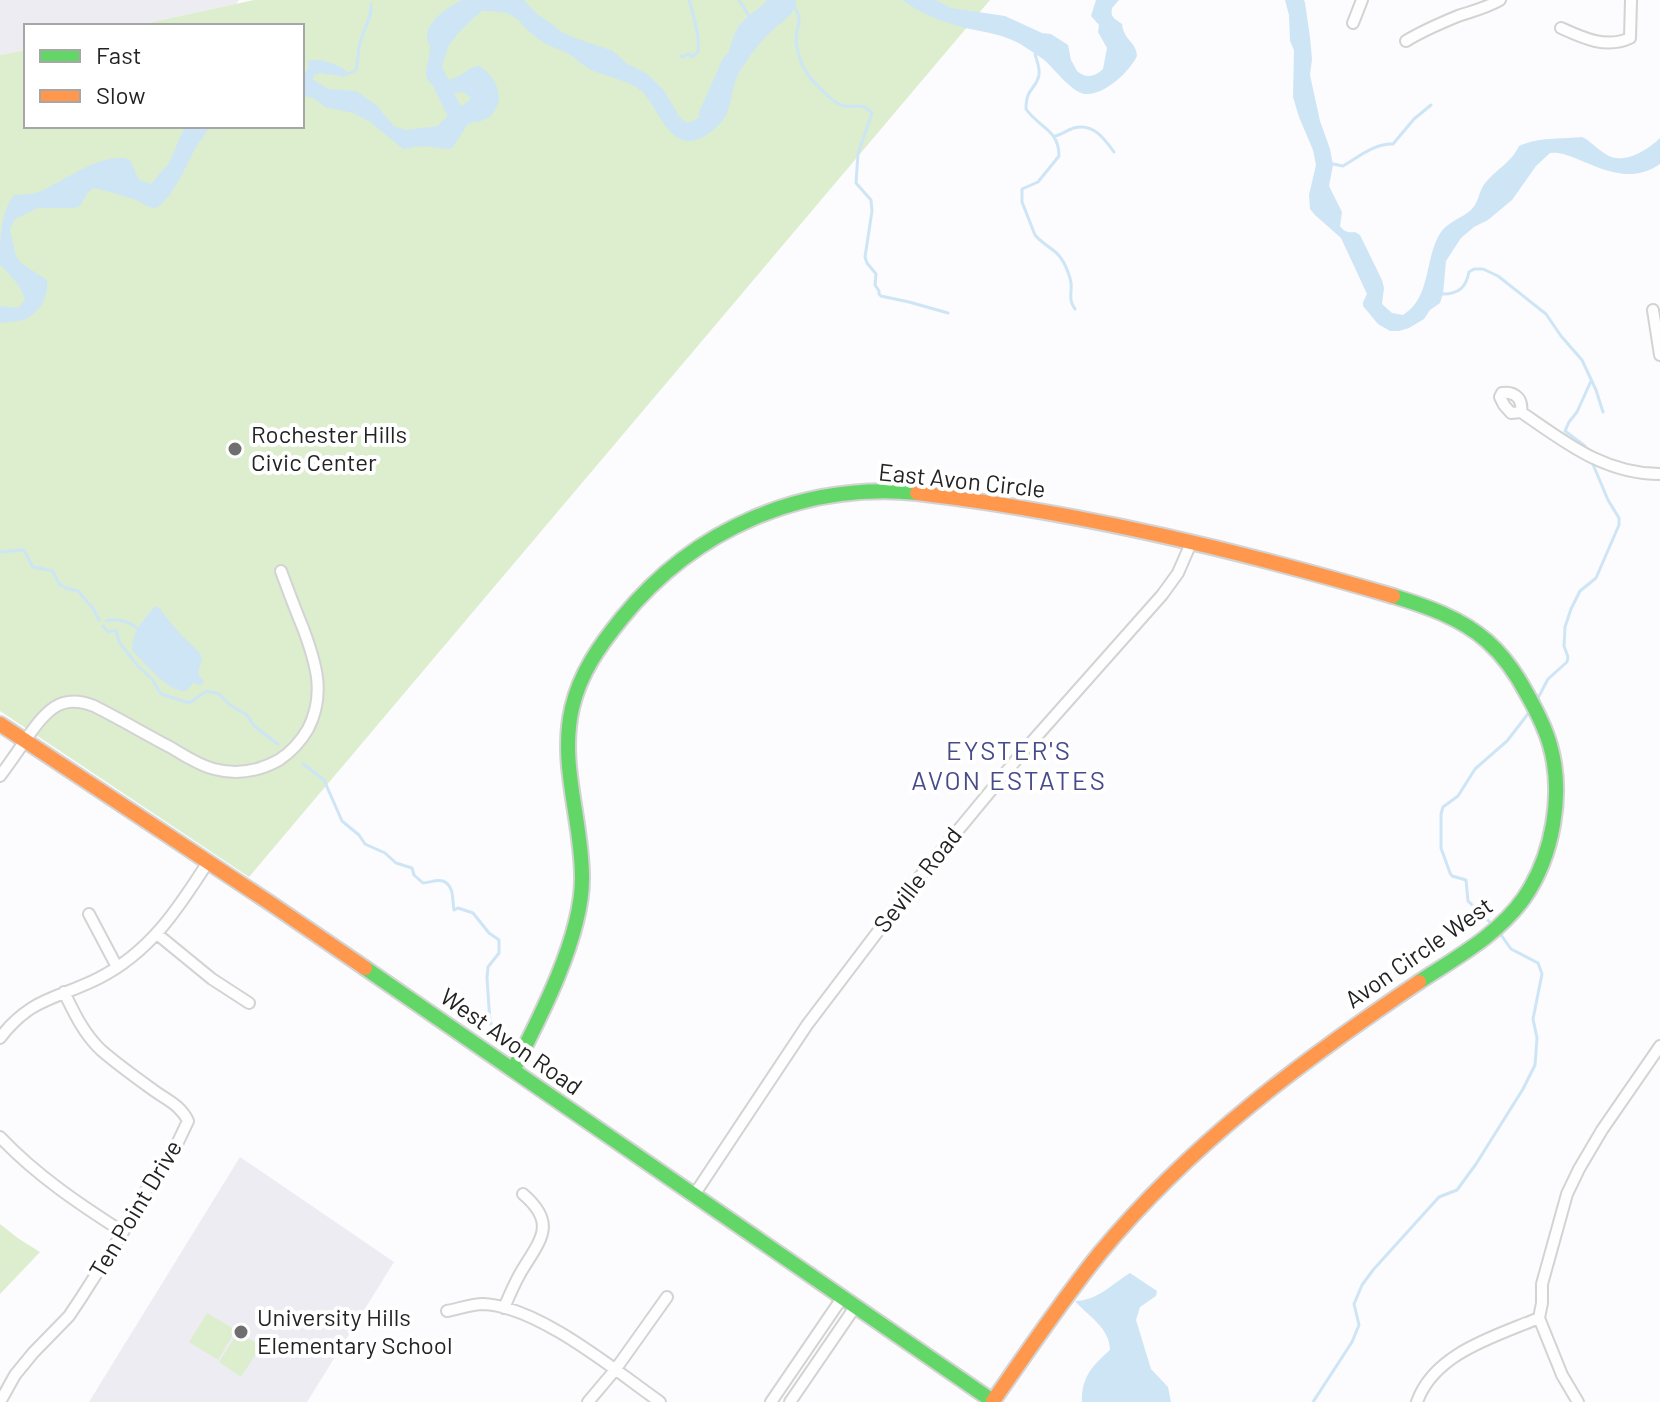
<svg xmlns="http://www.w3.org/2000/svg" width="1660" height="1402" font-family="Barlow,sans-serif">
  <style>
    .built { fill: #edecf2 }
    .green { fill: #dceece }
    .water { fill: #cee5f6 }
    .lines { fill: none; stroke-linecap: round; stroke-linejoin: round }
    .stream { stroke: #cee5f6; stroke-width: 3 }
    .river { stroke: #cee5f6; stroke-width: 16 }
    .street-casing { stroke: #d3d3d4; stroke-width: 14 }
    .fast-casing { stroke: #d3d3d4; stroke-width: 18 }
    .slow-casing { stroke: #d3d3d4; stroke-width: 18 }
    .street { stroke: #fffeff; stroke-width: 10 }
    .fast { stroke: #63d668; stroke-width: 14 }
    .slow { stroke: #ff974d; stroke-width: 14 }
    .poi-dot { fill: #6f6f70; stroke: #fff; stroke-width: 3 }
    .labels { text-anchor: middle; stroke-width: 8; stroke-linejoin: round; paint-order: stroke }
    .poi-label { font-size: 24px; fill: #232324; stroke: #fff; text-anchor: start }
    .street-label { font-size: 24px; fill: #232324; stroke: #fff }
    .neighbourhood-label { font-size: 26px; letter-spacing: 2px; fill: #484b89; stroke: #fff }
  </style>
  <rect width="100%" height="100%" fill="#fcfbfd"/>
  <!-- built -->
  <path class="built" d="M0 0H239L236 4 134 26H26V50L0 55Z
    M240 1157 394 1262 307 1402H89Z"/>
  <!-- green -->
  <path class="green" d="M254 0H990L249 877 0 711V55L26 50V126H302V26H134Z
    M0 1224 19 1239 40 1252 0 1294Z
    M207 1313 236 1330 218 1360 189 1342Z
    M238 1332 261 1346 241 1377 219 1362Z"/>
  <!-- water -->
  <path class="water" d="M462 0H524L535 12 562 32 572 37 613 51 626 63 647 74 663 89 681 119 688 123C726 111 721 55 739 26 746 16 759 10 767 0H796C796 6 797 6 793 11 788 18 781 23 775 28 762 39 749 56 740 71 726 95 738 114 708 134 667 161 660 101 636 87 623 80 610 77 596 72 584 68 576 57 565 52 558 48 550 47 543 42 535 37 526 29 520 22 512 14 509 6 497 3 484 5 461 30 452 41 446 48 445 59 442 67L448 79C460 80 466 67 479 66 497 76 508 102 488 118 482 122 475 121 468 124L453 147 449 149 421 146 403 149 369 121 353 113 325 107 315 99 302 95V74L308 70V61C322 57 338 65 350 73L345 77 320 73 314 75 313 80 329 89 356 91 376 105 394 126 406 130 438 126 452 111 469 101 470 97 463 92 443 94C417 75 428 74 430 49 430 45 427 41 427 37 426 21 450 6 462 0Z
    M902 0H936L951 8 1005 16 1042 33 1051 34 1068 45 1071 60 1077 71C1086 79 1095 77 1103 69L1107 48 1098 32 1099 25 1091 16 1096 0H1119L1112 8C1110 19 1116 19 1122 24 1124 41 1136 41 1137 56 1130 71 1104 96 1085 94 1072 93 1053 67 1043 59 1036 54 1029 50 1022 45 1005 35 989 33 970 29 945 23 923 15 902 0Z
    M1285 0H1304L1305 3 1310 37 1312 59 1310 75 1320 121 1330 149 1333 165 1329 186 1342 212 1340 226C1344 232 1349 233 1355 232L1360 235 1382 280 1384 288 1382 304 1392 313 1403 315C1432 297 1424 257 1441 232 1448 222 1462 218 1471 210 1478 203 1478 196 1482 188 1491 172 1511 164 1519 146 1538 137 1562 139 1582 137L1586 139C1593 144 1600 151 1607 155 1624 165 1648 150 1660 138V164C1631 184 1604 170 1575 158 1566 155 1560 152 1550 153L1536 166 1512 200 1488 220 1474 227 1461 238 1446 261 1443 294 1440 303 1430 310 1424 319 1409 328 1399 331H1390L1378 324 1363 306V302L1367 294 1341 238 1315 215 1310 209 1309 195 1316 165 1313 150 1299 117 1293 97 1294 50 1290 41 1289 15Z
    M185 126H210C206 134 200 140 196 147 189 160 170 204 155 208 151 209 138 201 133 198 121 192 121 178 106 175L87 194 80 206 75 208H38L15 219 13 222 10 230 16 256 22 264 47 280C49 295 41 312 26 319 18 322 9 321 0 323V306L18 308 25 300C23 288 9 273 0 265 0 241 0 213 14 195 23 194 30 195 39 192 64 182 103 150 130 160L139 180 151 184 169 163Z
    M155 606 160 608 162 612 180 634 199 652 202 659 198 674 204 681 202 685 193 683 186 691C167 692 145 663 132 650 133 628 144 621 155 606Z
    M1130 1273 1157 1291 1156 1296 1140 1307 1136 1320 1151 1369 1168 1387 1171 1402H1082C1081 1377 1093 1365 1110 1350 1110 1328 1088 1316 1075 1301 1097 1301 1112 1284 1130 1273Z"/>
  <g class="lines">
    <!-- stream -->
    <path class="stream" d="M739 0 749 16
      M795 8C803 21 797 24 796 38 796 46 800 61 804 68 809 78 833 104 844 106 856 108 863 102 872 113L858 154 856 183 871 200 872 211 865 257 867 263 876 274 875 285 879 291V294L881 296 909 302 948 313
      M1035 54C1037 61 1040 68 1039 75 1036 90 1026 87 1026 109 1039 128 1059 129 1059 156L1038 182 1022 189V202L1035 235C1045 247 1056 248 1064 263 1067 269 1070 276 1071 283 1072 293 1068 300 1075 309
      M681 56 684 57 687 54H690L691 57C693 56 695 55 697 53 702 45 692 10 689 0
      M350 73 356 70C358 61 358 52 360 43 363 29 372 19 371 4
      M1055 136C1061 135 1067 130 1074 128 1093 123 1104 138 1114 152
      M1333 164 1343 166C1358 157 1375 143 1393 144L1414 119 1431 105
      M1443 294C1459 294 1466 287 1469 272L1474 269H1483L1498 276 1546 314 1561 336 1582 360 1596 390 1603 412
      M1588 452 1585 446 1565 431 1569 422 1577 412 1591 381
      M0 552 24 550 33 567 53 571 59 584 66 588 78 591 93 608 99 620
      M106 621C119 617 130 622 140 630
      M103 626 108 632 116 630 119 642 138 666 152 679 161 694 189 703 207 691 219 694 230 705 247 715 254 726 278 744
      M1537 700 1548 679 1567 662 1568 657 1564 646 1565 627 1571 609 1580 591 1596 578 1619 525V518L1608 500 1592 462
      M303 764 324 780 342 821 359 835 365 844 385 853 396 863 412 868 414 875 423 883C428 883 437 879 443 881 455 886 452 901 454 910L458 908 473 913 489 933 499 940V953L488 967 487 978 490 1022 501 1042
      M1494 926 1468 901 1466 880 1452 876 1450 873 1441 848V814L1443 807 1458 796 1475 769 1507 741 1531 710
      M1313 1402 1352 1342 1359 1325 1354 1304 1362 1285 1373 1270 1439 1197 1457 1190 1476 1164 1523 1089 1535 1065 1537 1038 1533 1019 1542 974 1538 963 1511 949 1499 932"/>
    <!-- river -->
    <path class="river" d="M474 6 479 2 509 5 523 13
      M437 76 458 119 453 126
      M707 114 730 62
      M80 179 86 177 142 193"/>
    <!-- street casing -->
    <g class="street-casing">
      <path id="street" d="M1353 23 1362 0
        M1561 28C1583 38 1606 49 1630 38L1631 0
        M1406 41C1422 31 1441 23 1458 16 1473 11 1486 8 1500 0
        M1653 310 1660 355
        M1521 412C1523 399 1515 391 1502 393L1500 397 1504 405 1511 413 1521 412C1565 442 1604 474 1660 474
        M0 776C9 764 18 751 26 739 45 713 59 692 94 706 120 719 145 734 170 747 184 755 198 765 214 769 236 775 259 771 279 760 291 752 301 741 308 729 326 694 316 663 303 628 295 609 288 590 281 571
        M89 914 117 967
        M157 934 212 979 249 1003
        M0 1038C31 997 58 999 99 978 150 952 178 909 208 862
        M0 1137C36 1175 79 1204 123 1232
        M694 1195 807 1025 917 880 1021 754 1162 595 1178 573 1191 543
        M504 1308C509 1296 514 1284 521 1272 540 1240 558 1224 523 1194
        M447 1311C458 1309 472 1304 483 1304 538 1306 616 1371 660 1402
        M0 1402 15 1375 33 1353 69 1316 81 1298 123 1232 148 1187 178 1142 188 1121C181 1106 169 1101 156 1092 138 1079 118 1065 101 1050 84 1034 74 1013 64 992
        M588 1402 615 1370 667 1297
        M771 1402 842 1298
        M790 1402 855 1307
        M1417 1402C1434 1353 1496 1336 1539 1318
        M1578 1402 1562 1375 1539 1318 1542 1303V1284L1567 1194 1579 1169 1602 1130 1660 1046"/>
    </g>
    <!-- fast casing -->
    <g class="fast-casing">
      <path id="fast" d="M1393 596C1426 606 1461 618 1487 641 1504 656 1517 675 1527 694 1536 710 1545 727 1550 745 1564 794 1553 856 1524 898 1498 935 1457 957 1419 982
        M365 968 994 1402
        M513 1070C540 1018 583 935 582 877 582 820 559 765 572 708 580 673 600 645 622 618 694 529 802 482 917 493"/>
    </g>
    <!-- slow casing -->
    <g class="slow-casing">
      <path id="slow" d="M917 493C1079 512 1238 550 1393 596
        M0 724 273 905 365 968
        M993 1401C1028 1351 1062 1300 1100 1253 1190 1144 1303 1060 1419 982"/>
    </g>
    <!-- street -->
    <use href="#street" class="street"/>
    <!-- fast -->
    <use href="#fast" class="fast"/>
    <!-- slow -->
    <use href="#slow" class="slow"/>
  </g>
  <!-- markers -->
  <g class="poi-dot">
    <circle cx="235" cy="449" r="8"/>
    <circle cx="241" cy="1332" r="8"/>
  </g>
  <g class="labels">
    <!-- poi labels -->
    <g class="poi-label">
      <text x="251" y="443">Rochester Hills<tspan x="251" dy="28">Civic Center</tspan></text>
      <text x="257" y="1326">University Hills<tspan x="257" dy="28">Elementary School</tspan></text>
    </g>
    <!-- street labels -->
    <g class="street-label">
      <text transform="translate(962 481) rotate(6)" y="8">East Avon Circle</text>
      <text transform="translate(918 880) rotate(-52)" y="8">Seville Road</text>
      <text transform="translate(1419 953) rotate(-35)" y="8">Avon Circle West</text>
      <text transform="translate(511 1042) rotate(35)" y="8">West Avon Road</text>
      <text transform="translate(136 1209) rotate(-59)" y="8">Ten Point Drive</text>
    </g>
    <!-- neighbourhood labels -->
    <g class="neighbourhood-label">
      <text x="1009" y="760">EYSTER'S<tspan x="1009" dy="30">AVON ESTATES</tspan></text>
    </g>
  </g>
  <!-- legend -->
  <rect x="24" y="24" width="280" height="104" fill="#ffffff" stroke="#a7a7a7" stroke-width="2"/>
  <rect x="40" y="50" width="40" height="12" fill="#63d668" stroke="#a7a7a7" stroke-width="2"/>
  <text x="96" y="64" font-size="24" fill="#232324">Fast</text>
  <rect x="40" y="90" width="40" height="12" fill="#ff974d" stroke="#a7a7a7" stroke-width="2"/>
  <text x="96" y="104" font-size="24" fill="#232324">Slow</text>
</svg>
